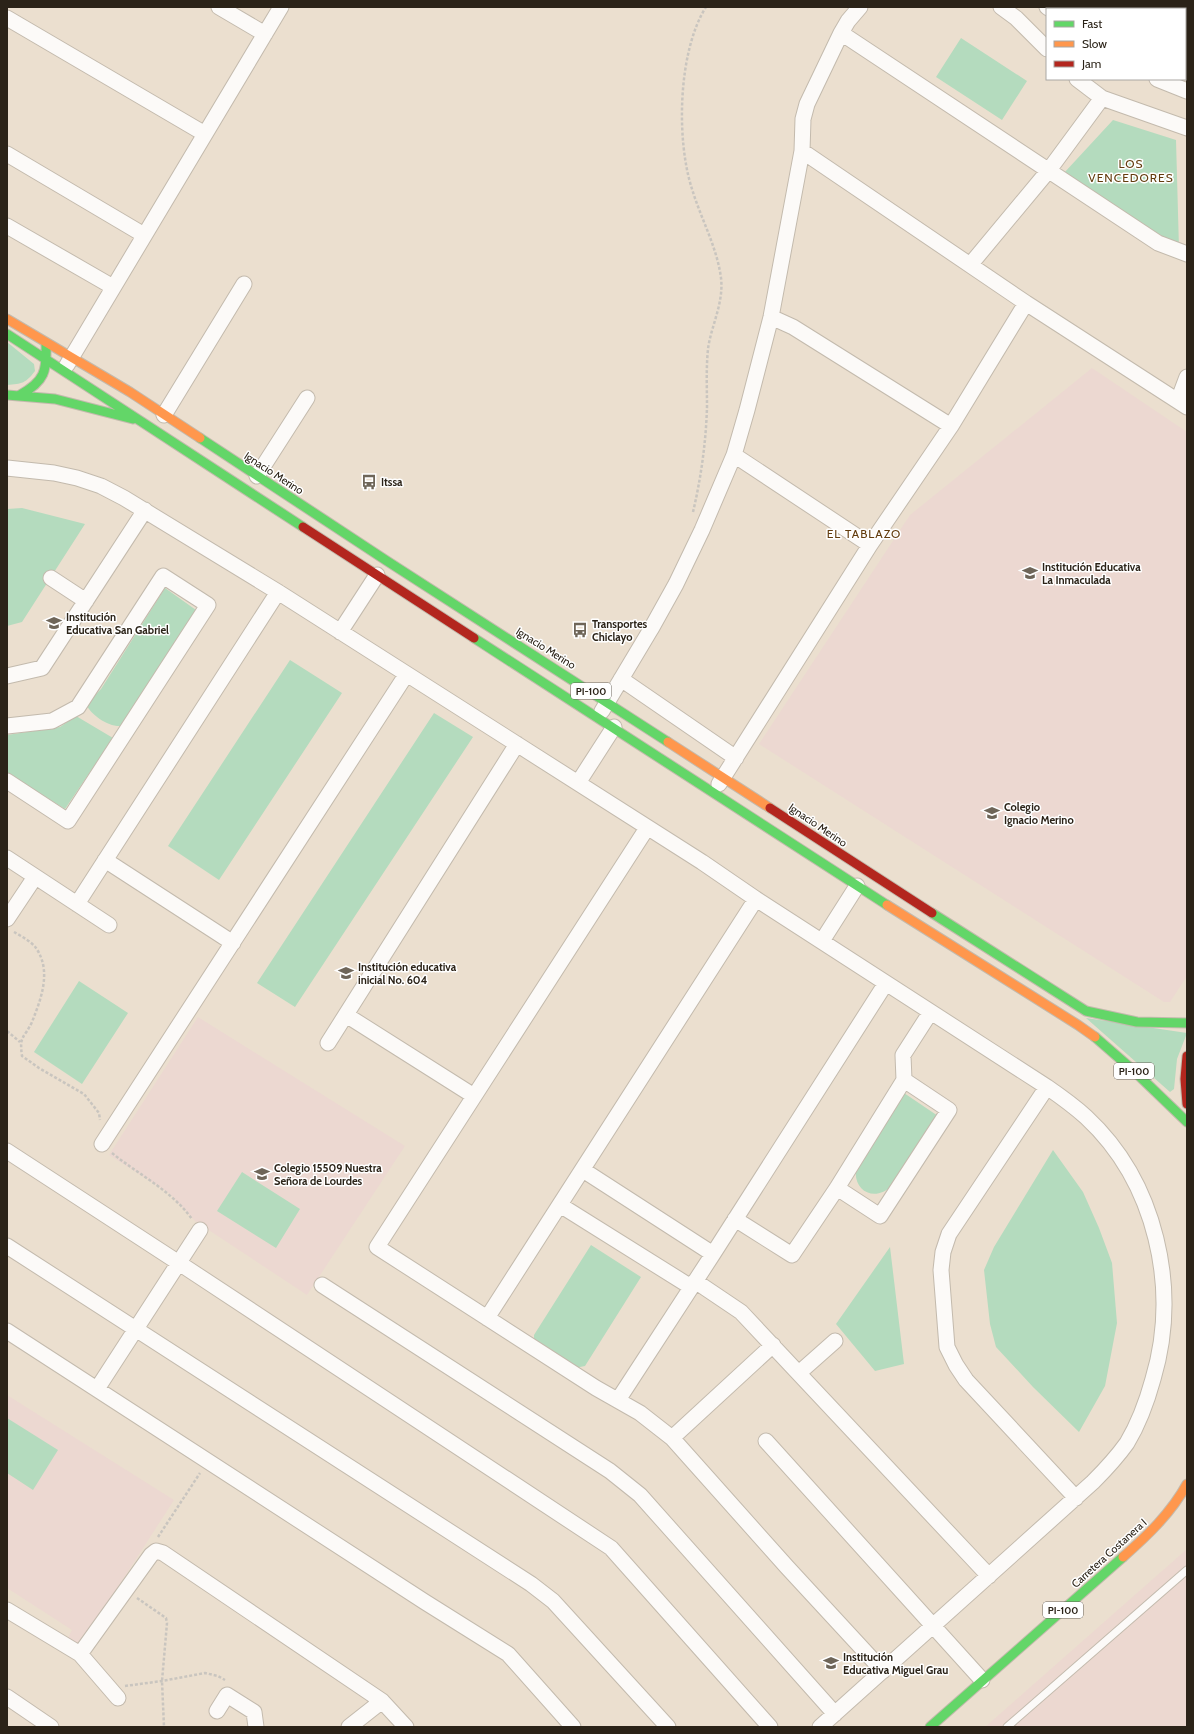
<svg xmlns="http://www.w3.org/2000/svg" width="1194" height="1734" font-family="Cabin,sans-serif">
  <style>
    .industrial { fill: #ecd8d0 }
    .education { fill: #ecd8d1 }
    .green { fill: #b4dbbe }
    .lines { fill: none; stroke-linecap: round; stroke-linejoin: round }
    .lane-casing { stroke: #c3baad; stroke-width: 9 }
    .street-casing { stroke: #c3baad; stroke-width: 17 }
    .fast-casing { stroke: #c3baad; stroke-width: 11 }
    .slow-casing { stroke: #c3baad; stroke-width: 11 }
    .jam-casing { stroke: #c3baad; stroke-width: 11 }
    .path { stroke: #c9c5bf; stroke-width: 2.5; stroke-dasharray: 3 2; stroke-linecap: butt }
    .lane { stroke: #fcfaf8; stroke-width: 7 }
    .street { stroke: #fcfaf8; stroke-width: 15 }
    .fast { stroke: #63d668; stroke-width: 9 }
    .slow { stroke: #ff974d; stroke-width: 9 }
    .jam { stroke: #b3261e; stroke-width: 9 }
    .labels { text-anchor: middle; stroke-width: 3; stroke-linejoin: round; paint-order: stroke }
    .shield { fill: #fff; stroke: #6b655d; stroke-width: 1 }
    .shield-label { font-size: 10px; font-weight: bold; fill: #2b2318 }
    .street-label { font-size: 11px; fill: #2b2318; stroke: #fff }
    .poi-label { font-size: 11px; font-weight: bold; fill: #2b2318; stroke: #fff; text-anchor: start }
    .neighbourhood-label { font-size: 12px; letter-spacing: 1px; fill: #633c0d; stroke: #fff }
  </style>
  <rect width="100%" height="100%" fill="#ebdfcf"/>
  <!-- industrial -->
  <path class="industrial" d="M1187 1549V1727H985L1137 1593Z"/>
  <!-- education -->
  <path class="education" d="M1092 368 1187 432V976L1170 1002H1164L759 744 910 515Z
    M198 1017 405 1146 307 1295 195 1221 169 1193 109 1155Z
    M7 1395 174 1500 80 1646 68 1638 72 1630 7 1588Z"/>
  <!-- green -->
  <path class="green" d="M961 38 1027 81 1002 120 936 77Z
    M1113 120 1176 140 1179 249 1064 173Z
    M7 342 34 364 35 371C26 383 22 384 7 385Z
    M22 508 85 524 22 622 7 626V509Z
    M165 588 196 610 121 726C108 727 91 715 86 704L101 689Z
    M290 660 342 693 219 880 168 846Z
    M434 713 473 737 295 1007 257 983Z
    M76 716 113 738 65 809 7 773V735L60 727Z
    M79 981 128 1013 82 1084 34 1052Z
    M1086 1018 1187 1033 1177 1059 1174 1089 1170 1092Z
    M904 1093 938 1116 892 1185C877 1202 853 1193 856 1169Z
    M1053 1150 1083 1192 1099 1228 1112 1263 1117 1323 1105 1386 1079 1432 1033 1387 996 1347 990 1324 984 1270 994 1247Z
    M242 1172 300 1209 276 1248 217 1211Z
    M591 1245 641 1277 585 1366 575 1368 534 1342V1335Z
    M890 1247 904 1364 875 1371 836 1324Z
    M7 1418 58 1450 33 1490 7 1473Z"/>
  <g class="lines">
    <!-- lane casing -->
    <g class="lane-casing">
      <path id="lane" d="M1007 1727 1187 1570"/>
    </g>
    <!-- street casing -->
    <g class="street-casing">
      <path id="street" d="M219 7 265 34
        M1001 7 1016 18 1047 49
        M1047 7 1050 9
        M7 18 205 134
        M841 33 1158 243 1187 254
        M1077 79 1102 98 1187 128
        M1157 79 1187 91
        M802 151 1026 303 1187 407
        M7 154 144 235
        M7 226 113 287
        M970 265 1049 170 1102 98
        M771 317 793 327 951 426
        M67 365 281 7
        M1178 401 1187 377
        M164 415 244 284
        M734 455 870 545
        M7 468 54 473 77 478 101 486 124 498 278 592 702 862 756 899 1047 1087C1060 1096 1074 1106 1086 1117 1156 1182 1180 1288 1153 1379 1147 1401 1139 1423 1127 1443 1117 1457 1105 1470 1093 1482L820 1727
        M257 476 307 398
        M51 578 86 601
        M340 632 377 575
        M7 676 42 668 145 510
        M621 679 736 758
        M602 711 651 629 676 584 702 530 734 455 747 410 771 317 802 151 803 119 807 104 841 33 848 21 860 7
        M7 726 52 721 78 707 163 576 208 605 68 821 7 781
        M578 783 614 727
        M719 784 870 545 951 426 1026 303
        M647 828 377 1247 596 1388 640 1413 672 1438 787 1567 883 1671
        M7 858 109 925
        M105 860 233 943
        M77 904 278 592
        M7 919 35 877
        M822 941 857 886
        M346 1015 474 1096
        M328 1043 517 744
        M1047 1087 949 1234 943 1252 941 1270 947 1347 956 1365 966 1380 1076 1498
        M102 1144 406 675
        M7 1151 179 1263 611 1548 770 1727
        M583 1170 713 1254
        M837 1188 880 1216 949 1110 904 1080
        M560 1205 691 1287
        M735 1219 792 1255 837 1188 904 1080 903 1055 930 1013
        M7 1246 531 1584 553 1601 668 1727
        M695 1281 741 1312 989 1576
        M322 1285 610 1471 640 1495 835 1714
        M487 1318 756 899
        M7 1331 425 1602 508 1654 573 1727
        M800 1372 835 1341
        M97 1389 200 1230
        M618 1400 713 1254 886 983
        M672 1438 773 1345
        M766 1441 982 1680
        M7 1610 80 1654 118 1698
        M80 1654 151 1555 156 1551 163 1553 382 1701 406 1727
        M7 1697 51 1727
        M217 1711 227 1695 254 1712 256 1727
        M349 1727 382 1701"/>
    </g>
    <!-- fast casing -->
    <g class="fast-casing">
      <path id="fast" d="M7 334 303 527
        M7 395 55 399 133 419
        M20 395C45 381 47 371 46 344
        M200 438 387 561 668 742
        M474 638 887 905
        M932 913 1086 1011 1137 1022 1187 1023
        M1095 1037 1134 1071 1187 1122
        M930 1727 1123 1557"/>
    </g>
    <!-- slow casing -->
    <g class="slow-casing">
      <path id="slow" d="M7 319 130 392 200 438
        M668 742 770 808
        M887 905 1078 1025 1095 1037
        M1123 1557C1148 1535 1171 1513 1187 1484"/>
    </g>
    <!-- jam casing -->
    <g class="jam-casing">
      <path id="jam" d="M303 527 474 638
        M770 808 932 913
        M1187 1056 1185 1079 1187 1104"/>
    </g>
    <!-- path -->
    <path class="path" d="M693 512C701 478 706 442 707 407 707 388 706 369 708 349 711 326 724 303 721 278 717 247 701 219 692 189 676 140 678 51 706 7
      M14 932C21 936 32 942 36 948 52 971 41 999 32 1022 24 1039 19 1035 22 1056L39 1068 84 1094 99 1113 100 1120
      M7 1031 20 1042
      M112 1153C139 1175 171 1190 192 1219
      M158 1537 200 1473
      M137 1598 166 1618 167 1623 162 1681 164 1727
      M125 1686 162 1681 205 1673 218 1676 225 1680"/>
    <!-- lane -->
    <use href="#lane" class="lane"/>
    <!-- street -->
    <use href="#street" class="street"/>
    <!-- fast -->
    <use href="#fast" class="fast"/>
    <!-- slow -->
    <use href="#slow" class="slow"/>
    <!-- jam -->
    <use href="#jam" class="jam"/>
  </g>
  <!-- icons -->
  <defs>
    <g id="bus-bare" transform="scale(1.2)"><path d="M-5-6H5V4H4V6H2V4H-2V6H-4V4H-5ZM-3.5-4V0h7V-4ZM-3.5 1.2v1.5H-2V1.2ZM2 1.2v1.5H3.5V1.2Z" fill="#6e6558" stroke="#fff" stroke-width="2.5" paint-order="stroke"/></g>
    <g id="school-bare" transform="scale(1.2)"><path d="M0-5L7-2L0 1L-7-2ZM-4 1L0 2.5L4 1V4Q0 6-4 4Z" fill="#6e6558" stroke="#fff" stroke-width="2.5" paint-order="stroke"/></g>
  </defs>
  <g fill-rule="evenodd">
    <use href="#bus-bare" x="369" y="482"/>
    <use href="#school-bare" x="1030" y="573"/>
    <use href="#school-bare" x="54" y="623"/>
    <use href="#bus-bare" x="580" y="630"/>
    <use href="#school-bare" x="992" y="813"/>
    <use href="#school-bare" x="346" y="973"/>
    <use href="#school-bare" x="262" y="1174"/>
    <use href="#school-bare" x="831" y="1663"/>
  </g>
  <g class="labels">
    <!-- shield labels -->
    <g class="shield">
      <rect x="571" y="683" width="40" height="16" rx="3"/>
      <rect x="1114" y="1063" width="40" height="16" rx="3"/>
      <rect x="1043" y="1602" width="40" height="16" rx="3"/>
    </g>
    <g class="shield-label">
      <text x="591" y="695">PI-100</text>
      <text x="1134" y="1075">PI-100</text>
      <text x="1063" y="1614">PI-100</text>
    </g>
    <!-- street labels -->
    <g class="street-label">
      <text transform="translate(274 473) rotate(33)" y="4">Ignacio Merino</text>
      <text transform="translate(546 648) rotate(32)" y="4">Ignacio Merino</text>
      <text transform="translate(818 825) rotate(34)" y="4">Ignacio Merino</text>
      <text transform="translate(1109 1553) rotate(-42)" y="4">Carretera Costanera I</text>
    </g>
    <!-- poi labels -->
    <g class="poi-label">
      <text x="381" y="486">Itssa</text>
      <text x="1042" y="571">Institución Educativa<tspan x="1042" dy="13">La Inmaculada</tspan></text>
      <text x="66" y="621">Institución<tspan x="66" dy="13">Educativa San Gabriel</tspan></text>
      <text x="592" y="628">Transportes<tspan x="592" dy="13">Chiclayo</tspan></text>
      <text x="1004" y="811">Colegio<tspan x="1004" dy="13">Ignacio Merino</tspan></text>
      <text x="358" y="971">Institución educativa<tspan x="358" dy="13">inicial No. 604</tspan></text>
      <text x="274" y="1172">Colegio 15509 Nuestra<tspan x="274" dy="13">Señora de Lourdes</tspan></text>
      <text x="843" y="1661">Institución<tspan x="843" dy="13">Educativa Miguel Grau</tspan></text>
    </g>
    <!-- neighbourhood labels -->
    <g class="neighbourhood-label">
      <text x="1131" y="168">LOS<tspan x="1131" dy="14">VENCEDORES</tspan></text>
      <text x="864" y="538">EL TABLAZO</text>
    </g>
  </g>
  <!-- border -->
  <rect width="1194" height="1734" fill="none" stroke="#2b2318" stroke-width="16"/>
  <!-- legend -->
  <rect x="1046" y="8" width="140" height="72" fill="#ffffff" stroke="#aaa7a3"/>
  <rect x="1054" y="21" width="20" height="6" fill="#63d668" stroke="#aaa7a3"/>
  <text x="1082" y="28" font-size="12" fill="#2b2318">Fast</text>
  <rect x="1054" y="41" width="20" height="6" fill="#ff974d" stroke="#aaa7a3"/>
  <text x="1082" y="48" font-size="12" fill="#2b2318">Slow</text>
  <rect x="1054" y="61" width="20" height="6" fill="#b3261e" stroke="#aaa7a3"/>
  <text x="1082" y="68" font-size="12" fill="#2b2318">Jam</text>
</svg>
